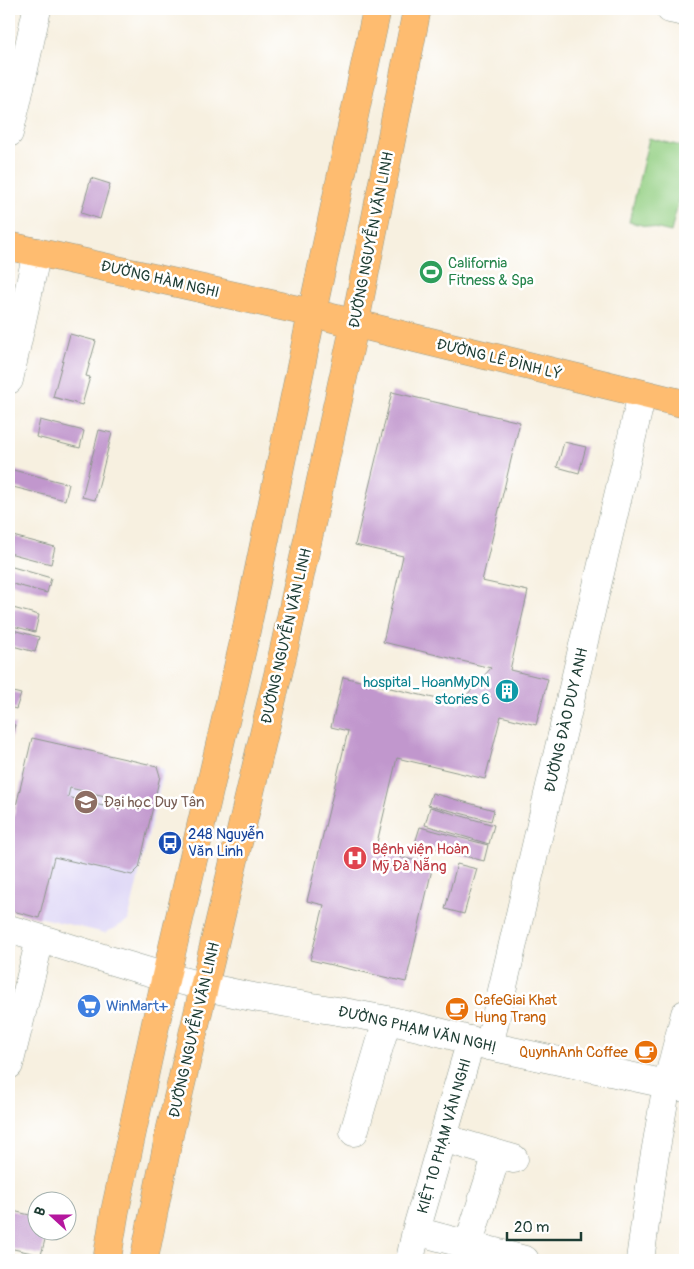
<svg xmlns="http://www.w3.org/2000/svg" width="694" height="1269" font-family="Pangolin,sans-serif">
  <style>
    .built { fill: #ddd5f6 }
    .green { fill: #95d085; stroke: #5a865c }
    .building { fill: #c197cd; fill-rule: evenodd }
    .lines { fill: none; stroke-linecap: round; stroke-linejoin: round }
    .minor-casing { stroke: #8b968a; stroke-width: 29 }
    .major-casing { stroke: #8b968a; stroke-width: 29 }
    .minor { stroke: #fff; stroke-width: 28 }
    .major { stroke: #febc70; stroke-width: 28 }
    .labels { text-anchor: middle; stroke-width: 5; stroke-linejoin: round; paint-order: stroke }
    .street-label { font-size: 15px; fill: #1f3d34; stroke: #fff }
    .leisure-label { font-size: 15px; fill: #27864d; stroke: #fff; text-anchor: start }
    .culture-label { font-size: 15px; fill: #0d838f; stroke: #fff; text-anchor: end }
    .education-label { font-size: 15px; fill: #785e54; stroke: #fff; text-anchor: start }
    .transit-label { font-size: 15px; fill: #164399; stroke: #fff; text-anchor: start }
    .health-label { font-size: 15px; fill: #be3a42; stroke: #fff; text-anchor: start }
    .food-label { font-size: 15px; fill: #c56008; stroke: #fff; text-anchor: start }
    .shop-label { font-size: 15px; fill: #366cbe; stroke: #fff; text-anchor: start }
  </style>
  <rect width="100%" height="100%" fill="#fff"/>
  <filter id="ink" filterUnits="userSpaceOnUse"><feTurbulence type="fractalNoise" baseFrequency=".02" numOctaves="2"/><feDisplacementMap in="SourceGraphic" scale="10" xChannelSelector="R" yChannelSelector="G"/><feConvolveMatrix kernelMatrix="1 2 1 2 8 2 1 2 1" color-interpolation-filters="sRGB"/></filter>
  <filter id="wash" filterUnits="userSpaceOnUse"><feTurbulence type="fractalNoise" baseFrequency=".0096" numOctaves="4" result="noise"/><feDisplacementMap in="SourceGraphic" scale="20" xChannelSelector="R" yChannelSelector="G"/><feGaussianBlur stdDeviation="1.12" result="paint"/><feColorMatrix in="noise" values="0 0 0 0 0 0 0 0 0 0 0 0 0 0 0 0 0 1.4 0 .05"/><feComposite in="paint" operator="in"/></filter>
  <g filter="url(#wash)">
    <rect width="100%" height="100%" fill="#f7f0e0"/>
    <!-- built -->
    <path class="built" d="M32 738 164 769 128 921 105 933 9 910V836Z"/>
    <!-- green -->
    <path class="green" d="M649 138 685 147V174L671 232 629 222Z"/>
    <g id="blocks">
      <!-- building -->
      <path class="building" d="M91 178 110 184 100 219 81 213Z
        M70 334 96 341 86 376 90 377 82 405 53 397Z
        M392 392 520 422 482 581 528 591 510 670 548 679 536 725 501 716 485 779 397 758 375 851 433 865 406 982 310 960 324 905 307 901 348 731 331 727 343 677 459 704 491 668 383 642 403 556 355 545Z
        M40 420 84 431 80 448 36 437Z
        M99 430 112 433 95 500 82 497Z
        M564 442 586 447 579 473 557 467Z
        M9 469 69 484 65 500 9 486Z
        M9 535 55 547 51 564 9 553Z
        M9 566 51 578 47 593 9 583Z
        M9 607 39 615 35 632 9 625Z
        M9 629 39 637 35 652 9 645Z
        M9 691 21 694 16 709 9 707Z
        M9 723 15 725 9 744Z
        M32 738 157 766 160 776 139 868 132 875 54 857 39 918 9 910V836ZM70 788 105 796 103 806 68 797Z
        M432 793 494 810 491 821 428 805Z
        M430 807 494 825 489 844 425 825Z
        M420 827 488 845 484 861 415 843Z
        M457 864 477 869 464 914 445 909Z
        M9 1210 38 1217V1232H47L41 1255 9 1248Z"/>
    </g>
  </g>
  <g filter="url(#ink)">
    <use href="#blocks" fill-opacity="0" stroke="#8b968a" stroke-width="1"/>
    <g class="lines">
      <!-- minor casing -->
      <g class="minor-casing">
        <path id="minor" d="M670 9 685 12
          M9 133 17 101 37 9
          M9 380 37 252
          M9 929C85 952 160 978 238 994 287 1004 338 1010 387 1020 421 1027 456 1036 489 1046L685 1088
          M489 1046 642 394
          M9 1065 40 939
          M354 1132 387 1020
          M443 1138 514 1159
          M416 1231 525 1260
          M410 1260 416 1231 471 1040
          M466 1260 468 1245 497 1154
          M640 1260 653 1165 667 1084 685 1014"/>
      </g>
      <!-- major casing -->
      <g class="major-casing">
        <path id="major" d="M9 246 312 313 685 404
          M107 1260 115 1211 166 976 244 641 312 313 377 9
          M144 1260 170 1131 284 649 355 323 417 9"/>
      </g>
      <!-- minor -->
      <use href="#minor" class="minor"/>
      <!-- major -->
      <use href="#major" class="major"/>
    </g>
  </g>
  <!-- icons -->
  <defs>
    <g id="stadium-disc" transform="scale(1.25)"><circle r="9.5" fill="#2e9e5b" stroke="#fff"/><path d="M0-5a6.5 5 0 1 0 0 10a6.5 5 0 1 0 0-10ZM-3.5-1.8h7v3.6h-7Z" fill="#fff"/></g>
    <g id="building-disc" transform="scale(1.25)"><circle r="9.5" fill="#0f9aa8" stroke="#fff"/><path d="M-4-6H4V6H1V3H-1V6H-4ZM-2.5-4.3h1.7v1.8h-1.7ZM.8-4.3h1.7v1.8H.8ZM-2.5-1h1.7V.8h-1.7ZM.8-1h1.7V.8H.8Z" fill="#fff"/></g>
    <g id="university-disc" transform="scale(1.25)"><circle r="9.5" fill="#8d6e63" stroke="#fff"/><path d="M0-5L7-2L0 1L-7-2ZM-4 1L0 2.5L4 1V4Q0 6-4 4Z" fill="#fff"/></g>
    <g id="bus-disc" transform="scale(1.25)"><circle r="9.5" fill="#1a4fb4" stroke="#fff"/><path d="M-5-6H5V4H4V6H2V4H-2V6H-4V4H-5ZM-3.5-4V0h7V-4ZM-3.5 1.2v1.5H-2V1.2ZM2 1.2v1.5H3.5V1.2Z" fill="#fff"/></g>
    <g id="hospital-disc" transform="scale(1.25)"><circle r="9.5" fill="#e0444e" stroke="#fff"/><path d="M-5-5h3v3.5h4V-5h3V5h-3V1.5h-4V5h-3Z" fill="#fff"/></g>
    <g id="supermarket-disc" transform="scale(1.25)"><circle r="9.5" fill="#3f7fe0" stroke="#fff"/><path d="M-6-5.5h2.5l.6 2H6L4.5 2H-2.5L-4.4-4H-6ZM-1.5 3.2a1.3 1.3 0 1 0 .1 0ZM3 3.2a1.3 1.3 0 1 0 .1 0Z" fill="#fff"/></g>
    <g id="cafe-disc" transform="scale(1.25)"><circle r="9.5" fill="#e8710a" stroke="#fff"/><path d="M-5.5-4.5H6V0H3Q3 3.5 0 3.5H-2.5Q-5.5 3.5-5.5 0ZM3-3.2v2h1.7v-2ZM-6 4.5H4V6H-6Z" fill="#fff"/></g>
  </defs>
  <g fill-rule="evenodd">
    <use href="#stadium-disc" x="431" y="272"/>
    <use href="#building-disc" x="507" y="691"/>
    <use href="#university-disc" x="86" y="802"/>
    <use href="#bus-disc" x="170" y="843"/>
    <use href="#hospital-disc" x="355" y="858"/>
    <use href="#supermarket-disc" x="89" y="1006"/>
    <use href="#cafe-disc" x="457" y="1009"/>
    <use href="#cafe-disc" x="646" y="1052"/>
  </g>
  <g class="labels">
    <!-- street labels -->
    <g class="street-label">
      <text transform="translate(371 240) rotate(-79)" y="5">ĐƯỜNG NGUYỄN VĂN LINH</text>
      <text transform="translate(160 279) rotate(13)" y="5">ĐƯỜNG HÀM NGHI</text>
      <text transform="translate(499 359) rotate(14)" y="5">ĐƯỜNG LÊ ĐÌNH LÝ</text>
      <text transform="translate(286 636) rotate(-77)" y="5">ĐƯỜNG NGUYỄN VĂN LINH</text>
      <text transform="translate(566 720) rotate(-77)" y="5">ĐƯỜNG ĐÀO DUY ANH</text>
      <text transform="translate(417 1029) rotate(13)" y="5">ĐƯỜNG PHẠM VĂN NGHỊ</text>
      <text transform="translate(194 1030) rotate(-77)" y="5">ĐƯỜNG NGUYỄN VĂN LINH</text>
      <text transform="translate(444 1136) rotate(-74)" y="5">KIỆT 10 PHẠM VĂN NGHI</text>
    </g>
    <!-- leisure labels -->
    <g class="leisure-label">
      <text x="448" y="268">California<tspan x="448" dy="17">Fitness &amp; Spa</tspan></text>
    </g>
    <!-- culture labels -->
    <g class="culture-label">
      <text x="490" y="687">hospital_HoanMyDN<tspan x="490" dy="17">stories 6</tspan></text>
    </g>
    <!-- education labels -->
    <g class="education-label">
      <text x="104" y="807">Đại học Duy Tân</text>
    </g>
    <!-- transit labels -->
    <g class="transit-label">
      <text x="188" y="839">248 Nguyễn<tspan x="188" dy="17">Văn Linh</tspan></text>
    </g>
    <!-- health labels -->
    <g class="health-label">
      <text x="372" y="854">Bệnh viện Hoàn<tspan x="372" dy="17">Mỹ Đà Nẵng</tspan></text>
    </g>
    <!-- food labels -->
    <g class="food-label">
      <text x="474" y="1005">CafeGiai Khat<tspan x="474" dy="17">Hung Trang</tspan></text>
      <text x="628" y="1057" text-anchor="end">QuynhAnh Coffee</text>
    </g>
    <!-- shop labels -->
    <g class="shop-label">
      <text x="106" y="1011">WinMart+</text>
    </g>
  </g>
  <!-- margin -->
  <rect width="694" height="1269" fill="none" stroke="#fff" stroke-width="30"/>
  <!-- north arrow -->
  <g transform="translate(52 1216) rotate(291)"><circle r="24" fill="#ffffff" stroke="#a5b1ae"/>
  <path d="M0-4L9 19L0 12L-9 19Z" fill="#b5179e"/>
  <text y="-8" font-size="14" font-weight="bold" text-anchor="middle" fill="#1f3d34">B</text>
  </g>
  <!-- scale -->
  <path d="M507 1232v8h74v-8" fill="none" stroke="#1f3d34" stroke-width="2.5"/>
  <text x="514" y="1232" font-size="15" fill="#1f3d34" stroke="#ffffff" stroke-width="4" paint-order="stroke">20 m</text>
</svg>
